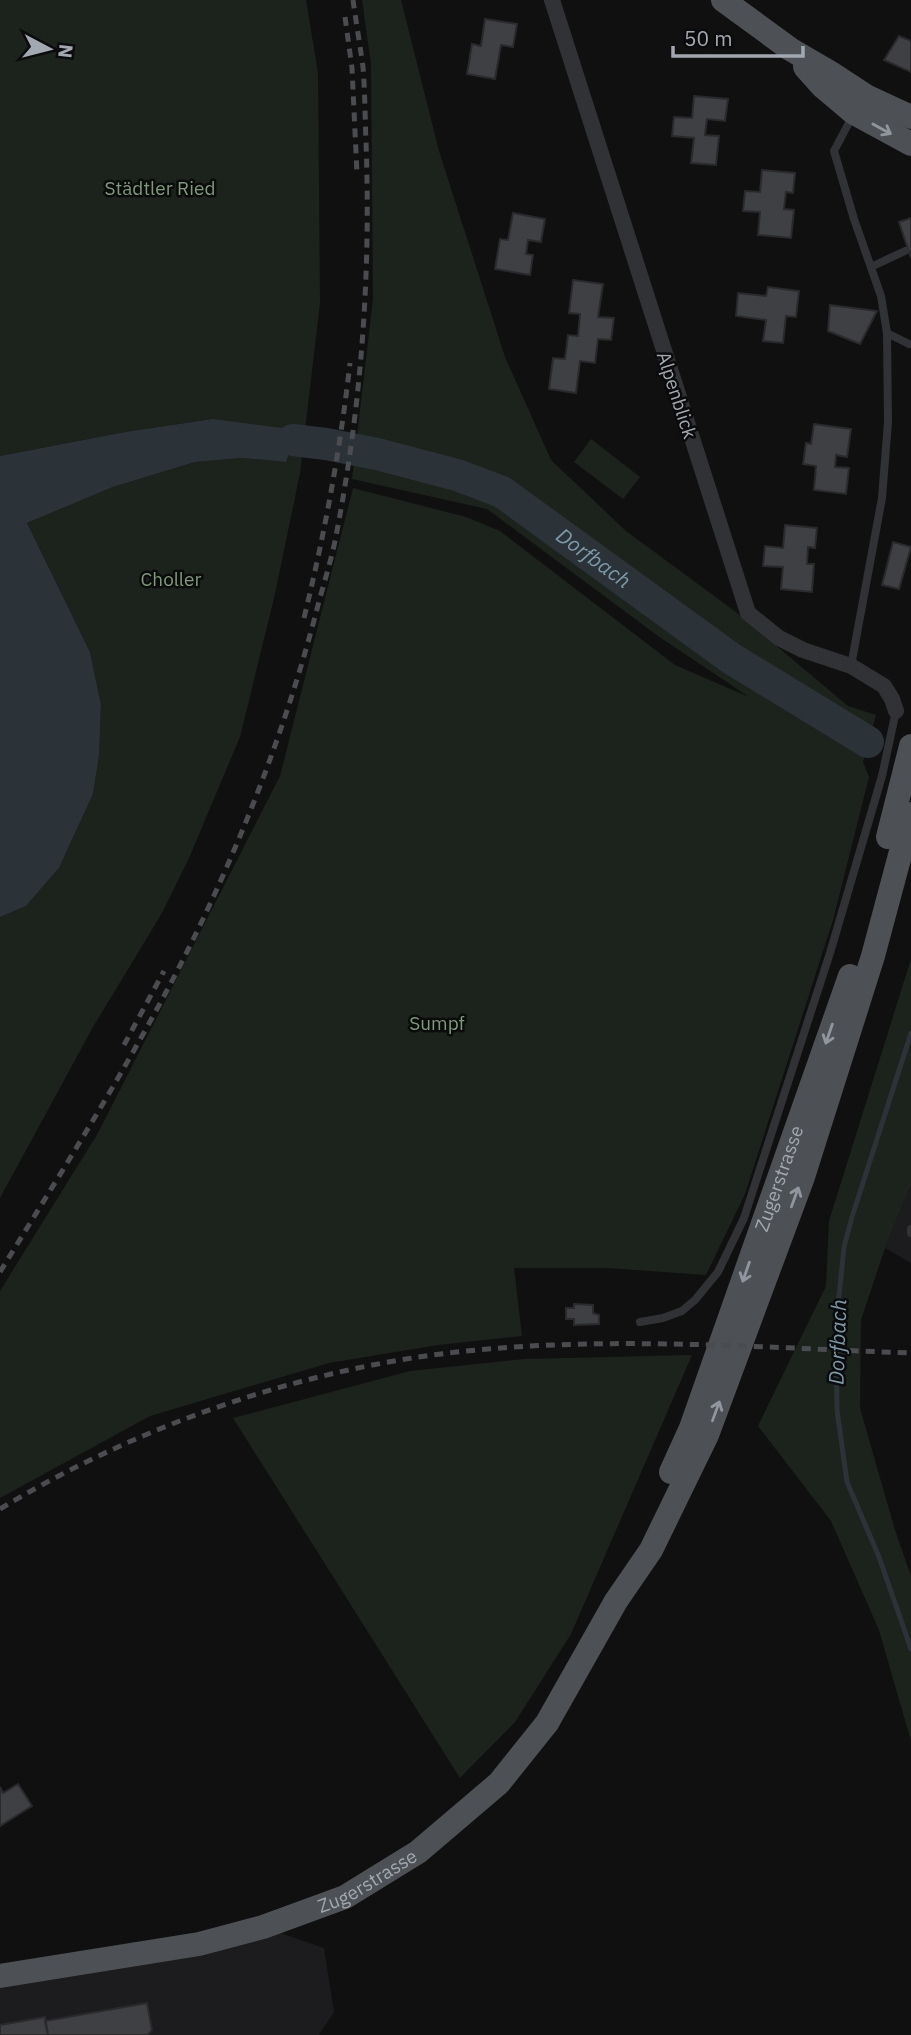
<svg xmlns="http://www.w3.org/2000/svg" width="911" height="2035" font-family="'IBM Plex Sans',sans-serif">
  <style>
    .built { fill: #1c1c1e }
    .green { fill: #1c231d }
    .water { fill: #2b3338 }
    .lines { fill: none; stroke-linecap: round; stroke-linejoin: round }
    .stream { stroke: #2b3338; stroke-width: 5 }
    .river { stroke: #2b3338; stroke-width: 32 }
    .building { fill: #3f4044; stroke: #2a2a2d; stroke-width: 2 }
    .lane { stroke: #313235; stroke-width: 8 }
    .street { stroke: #313235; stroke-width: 16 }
    .primary { stroke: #4d5054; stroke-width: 24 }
    .rail { stroke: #4a4c50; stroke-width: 5; stroke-dasharray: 9 7; stroke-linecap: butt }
    .oneway { stroke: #91969e }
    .labels { text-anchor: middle; stroke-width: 5; stroke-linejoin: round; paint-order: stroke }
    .park-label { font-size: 19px; fill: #7d9a7b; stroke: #0b0b0c }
    .street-label { font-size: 19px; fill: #a2a8b0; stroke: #0b0b0c }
    .water-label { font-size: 21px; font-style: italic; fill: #7c99a9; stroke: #0b0b0c }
  </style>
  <rect width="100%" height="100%" fill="#101011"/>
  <!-- built -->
  <path class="built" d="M911 1185V1263L885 1248Z
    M263 1927 324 1948 334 2012 319 2035H0V1976Z"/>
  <!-- green -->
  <path class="green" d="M0 0H306L318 73 320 303 300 473 275 594 240 737 189 858 162 913 93 1027 0 1198V917L26 906 59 868 93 794 99 755 101 706 90 652 27 523 113 487 195 462 242 458 285 462 212 419 125 432 0 456Z
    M362 0H401L439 151 505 357 551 460 626 531 736 612 848 706 876 715 863 762 869 777 833 920 745 1194 706 1275 607 1268H514L522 1336 438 1345 329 1363 150 1416 0 1498V1291L98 1133 280 776 353 488 466 517 500 531 675 665 749 697 658 636 487 509 352 479 373 299 371 64Z
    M591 439 640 477 623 499 574 462Z
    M911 959V1185L885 1248 861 1320 860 1408 895 1530 911 1576V1741L879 1630 831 1521 758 1426 826 1286 829 1221Z
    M692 1355 571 1634 515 1722 460 1778 233 1418 410 1371 524 1359Z"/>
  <!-- water -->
  <path class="water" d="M212 419 290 429 293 440 286 462 242 458 195 462 113 487 27 523 90 652 101 705 99 756 93 794 59 868 26 906 0 917V456L125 432Z"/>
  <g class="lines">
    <!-- stream -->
    <path class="stream" d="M911 1033 852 1217 844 1247 836 1326 837 1410 847 1482 879 1557 911 1649"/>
    <!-- river -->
    <path class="river" id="s1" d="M293 440 326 444 377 454 457 475 502 492 732 659 868 742"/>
  </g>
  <!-- building -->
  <path class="building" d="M485 19 517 24 513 47 501 45 495 79 467 74 472 44 481 46Z
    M899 36 911 41V72L884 60Z
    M694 96 728 99 725 121 707 119 705 135 719 136 716 165 691 163 694 138 672 136 674 117 692 118Z
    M762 170 795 173 793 193 786 192 784 209 794 210 791 238 758 235 760 212 743 211 745 191 760 192Z
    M513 213 545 219 541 242 528 240 526 254 533 255 530 275 495 269 500 239 508 240Z
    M911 218V258L899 222Z
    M573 280 603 284 598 317 614 318 611 340 598 339 595 363 580 361 576 393 549 389 553 358 565 359 568 335 578 336 580 314 569 313Z
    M768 287 799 291 796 317 786 316 783 343 763 341 766 320 736 316 738 293 766 296Z
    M830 305 877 311 860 344 828 331Z
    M814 424 851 429 847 457 836 455 835 467 849 468 846 494 814 490 816 466 803 464 806 443 811 444Z
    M785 525 817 528 815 548 808 547 807 564H814L812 592 781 589 783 567 763 566 765 546 783 548Z
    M893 542 911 547 899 589 882 585Z
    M574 1304 593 1305V1313L599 1315V1324L574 1325V1319H566V1308H574Z
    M18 1784 32 1806 0 1826V1787L3 1793Z
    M147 2003 152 2030 148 2035H48L45 2021Z
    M45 2017 48 2035H0V2025Z"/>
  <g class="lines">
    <!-- lane -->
    <path class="lane" d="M871 267 905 251
      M887 333 909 344
      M851 666 882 498 888 422 887 333 881 296 854 219 834 151 853 115
      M911 1229V1233
      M640 1322 663 1318 682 1311 695 1300 718 1272 744 1218 830 953 882 776 896 711"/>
    <!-- street -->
    <path class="street" d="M552 0 748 613 779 638 803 650 851 666 884 686 892 699 896 711"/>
    <!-- primary -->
    <g class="primary">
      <path d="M723 0 790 49 831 73 866 96 911 117"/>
      <path d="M805 67 822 86 854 113 911 144"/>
      <path d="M888 837 911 746"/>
      <path id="s2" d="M671 1472 691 1428 850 976"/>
      <path id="s3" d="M0 1976 199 1944 263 1927 345 1897 418 1852 499 1783 547 1723 616 1601 651 1550 707 1435 803 1177 873 956 911 814"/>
    </g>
    <!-- rail -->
    <path class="rail" d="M345 17 352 68 357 174
      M304 618C325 532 340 451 350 363
      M124 1045 164 971
      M0 1272C71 1156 145 1041 203 919 250 820 288 719 316 613 322 589 330 565 335 541 361 410 371 276 366 142 365 117 365 92 363 67 360 45 356 22 353 0
      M0 1509C146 1421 317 1363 488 1349 629 1337 770 1348 911 1353"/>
  </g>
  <!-- one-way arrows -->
  <defs><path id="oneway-shaft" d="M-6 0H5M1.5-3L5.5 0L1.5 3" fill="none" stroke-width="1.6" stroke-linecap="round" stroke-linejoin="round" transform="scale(1.75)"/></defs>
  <g class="oneway">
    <use href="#oneway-shaft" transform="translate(882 129) rotate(29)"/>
    <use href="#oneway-shaft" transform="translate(829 1034) rotate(109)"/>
    <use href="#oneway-shaft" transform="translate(795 1197) rotate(-70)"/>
    <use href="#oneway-shaft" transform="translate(746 1272) rotate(109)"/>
    <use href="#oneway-shaft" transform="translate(716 1411) rotate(-70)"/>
  </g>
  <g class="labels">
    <!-- park labels -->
    <g class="park-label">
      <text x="160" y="195">Städtler Ried</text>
      <text x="171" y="586">Choller</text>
      <text x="437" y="1030">Sumpf</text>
    </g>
    <!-- street labels -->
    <g class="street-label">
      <text transform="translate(677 395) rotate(72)" y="7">Alpenblick</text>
      <text dy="7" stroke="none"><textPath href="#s2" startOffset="313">Zugerstrasse</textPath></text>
      <text dy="7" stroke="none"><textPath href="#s3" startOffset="382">Zugerstrasse</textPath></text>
    </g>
    <!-- water labels -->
    <g class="water-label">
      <text dy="7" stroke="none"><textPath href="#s1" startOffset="329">Dorfbach</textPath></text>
      <text transform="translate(838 1342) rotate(-88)" y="7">Dorfbach</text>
    </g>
  </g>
  <!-- north arrow -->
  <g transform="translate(49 49) rotate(97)" stroke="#0b0b0c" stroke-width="5" paint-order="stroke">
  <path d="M0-5L12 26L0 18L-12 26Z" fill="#a2a8b0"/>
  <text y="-10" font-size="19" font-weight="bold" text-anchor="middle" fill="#a2a8b0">N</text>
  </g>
  <!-- scale -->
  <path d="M673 46v10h130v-10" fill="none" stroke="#a2a8b0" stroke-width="3.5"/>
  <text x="684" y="46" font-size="21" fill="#a2a8b0" stroke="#0b0b0c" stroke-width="5" paint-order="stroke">50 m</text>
</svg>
